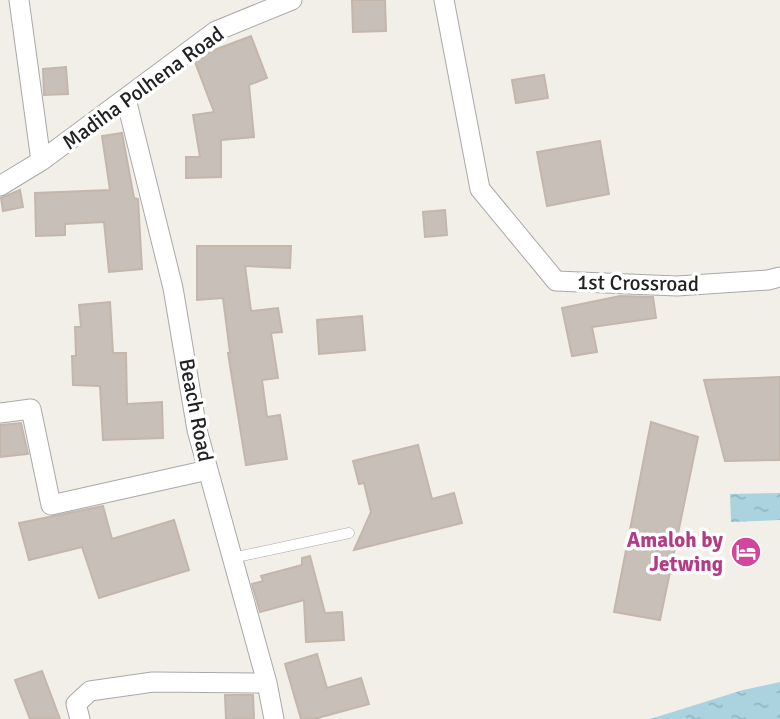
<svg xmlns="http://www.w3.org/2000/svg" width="780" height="719" font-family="Signika,sans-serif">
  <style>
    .water { fill: url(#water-ripples) }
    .building { fill: #c7bfb8; stroke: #c4b6ab; stroke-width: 2 }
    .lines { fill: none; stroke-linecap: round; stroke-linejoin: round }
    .lane-casing { stroke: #a9a9a9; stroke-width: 11 }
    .street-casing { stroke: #a9a9a9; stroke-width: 21 }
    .lane { stroke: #fff; stroke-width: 10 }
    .street { stroke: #fff; stroke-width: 19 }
    .labels { text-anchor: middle; stroke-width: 7; stroke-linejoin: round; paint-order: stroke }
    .street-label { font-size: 21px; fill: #222; stroke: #fff }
    .hotel-label { font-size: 21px; font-weight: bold; fill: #b23c85; stroke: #fff; text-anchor: end }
  </style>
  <defs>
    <pattern id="water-ripples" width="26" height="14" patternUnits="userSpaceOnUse" patternTransform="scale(1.75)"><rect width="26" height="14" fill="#aad3df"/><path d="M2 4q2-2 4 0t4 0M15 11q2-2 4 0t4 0" fill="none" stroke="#92b5bf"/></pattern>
  </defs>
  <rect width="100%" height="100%" fill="#f2efe9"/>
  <!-- water -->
  <path class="water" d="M780 493V520L731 522 730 494Z
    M780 682V719H650L743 690Z"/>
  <!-- building -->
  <path class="building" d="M352 0H385L386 31 353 32Z
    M251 36 267 78 249 85 254 137 221 140V177L186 178V157H200L193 115 214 112 195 62 209 52Z
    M66 67 68 94 44 95 43 69Z
    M544 75 548 98 516 103 512 80Z
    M122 133 134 198 138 199 142 269 109 272 104 222 65 224V235L36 236 35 193 110 190 102 136Z
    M600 141 609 194 547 206 537 152Z
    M20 190 23 207 3 211 1 198Z
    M445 210 447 235 425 237 423 212Z
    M197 246H291L290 268 245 266 251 311 278 308 282 332 271 333 278 378 262 380 267 417 280 415 287 459 246 465 228 353H230L223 298 197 300Z
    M620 296 653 297 656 318 592 327 597 352 572 356 562 308Z
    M110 302 113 353H126L127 404 162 402 163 438 103 440 100 386 73 385 72 356H76L75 327H81L79 305Z
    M362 316 365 350 319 354 317 320Z
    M780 377V460L725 461 704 380Z
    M651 422 698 437 660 620 614 612Z
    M21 423 28 454 0 457V425Z
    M418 445 432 499 454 493 462 523 354 550 371 512 364 483 359 484 353 461Z
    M103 506 112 539 174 520 189 570 99 598 82 547 29 560 19 523Z
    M310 556 325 613 342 612 344 640 306 642 304 600 260 612 252 584 263 581 261 576 302 565V558Z
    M317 654 327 688 361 678 369 704 314 719H301L285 664Z
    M42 671 60 719H30L15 680Z
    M225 695H253L254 719H226Z"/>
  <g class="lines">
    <!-- lane casing -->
    <g class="lane-casing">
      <path id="lane" d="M232 558 349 533"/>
    </g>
    <!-- street casing -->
    <g class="street-casing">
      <path id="street" d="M19 0 41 161
        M444 0 480 189 556 281 677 286 768 280 780 277
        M126 99 173 288 197 430 267 683 274 719
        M0 186 41 161 216 31 292 0
        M0 413 31 409 51 505 208 470
        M80 719 76 704 90 691 153 682 267 683"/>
    </g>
    <!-- lane -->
    <use href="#lane" class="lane"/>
    <!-- street -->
    <use href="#street" class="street"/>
  </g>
  <!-- icons -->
  <defs>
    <g id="hotel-disc" transform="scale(1.575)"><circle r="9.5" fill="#d1479c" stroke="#fff"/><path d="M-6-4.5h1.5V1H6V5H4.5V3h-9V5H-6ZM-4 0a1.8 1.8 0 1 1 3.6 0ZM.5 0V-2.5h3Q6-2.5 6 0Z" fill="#fff"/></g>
  </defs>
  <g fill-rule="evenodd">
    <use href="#hotel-disc" x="746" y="552"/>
  </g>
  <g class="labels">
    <!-- street labels -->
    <g class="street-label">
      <text transform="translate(143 88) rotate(-36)" y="7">Madiha Polhena Road</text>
      <text transform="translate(638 283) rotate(1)" y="7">1st Crossroad</text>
      <text transform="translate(196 410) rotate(79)" y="7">Beach Road</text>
    </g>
    <!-- hotel labels -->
    <g class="hotel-label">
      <text x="723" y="547">Amaloh by<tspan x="723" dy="24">Jetwing</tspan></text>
    </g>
  </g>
</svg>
